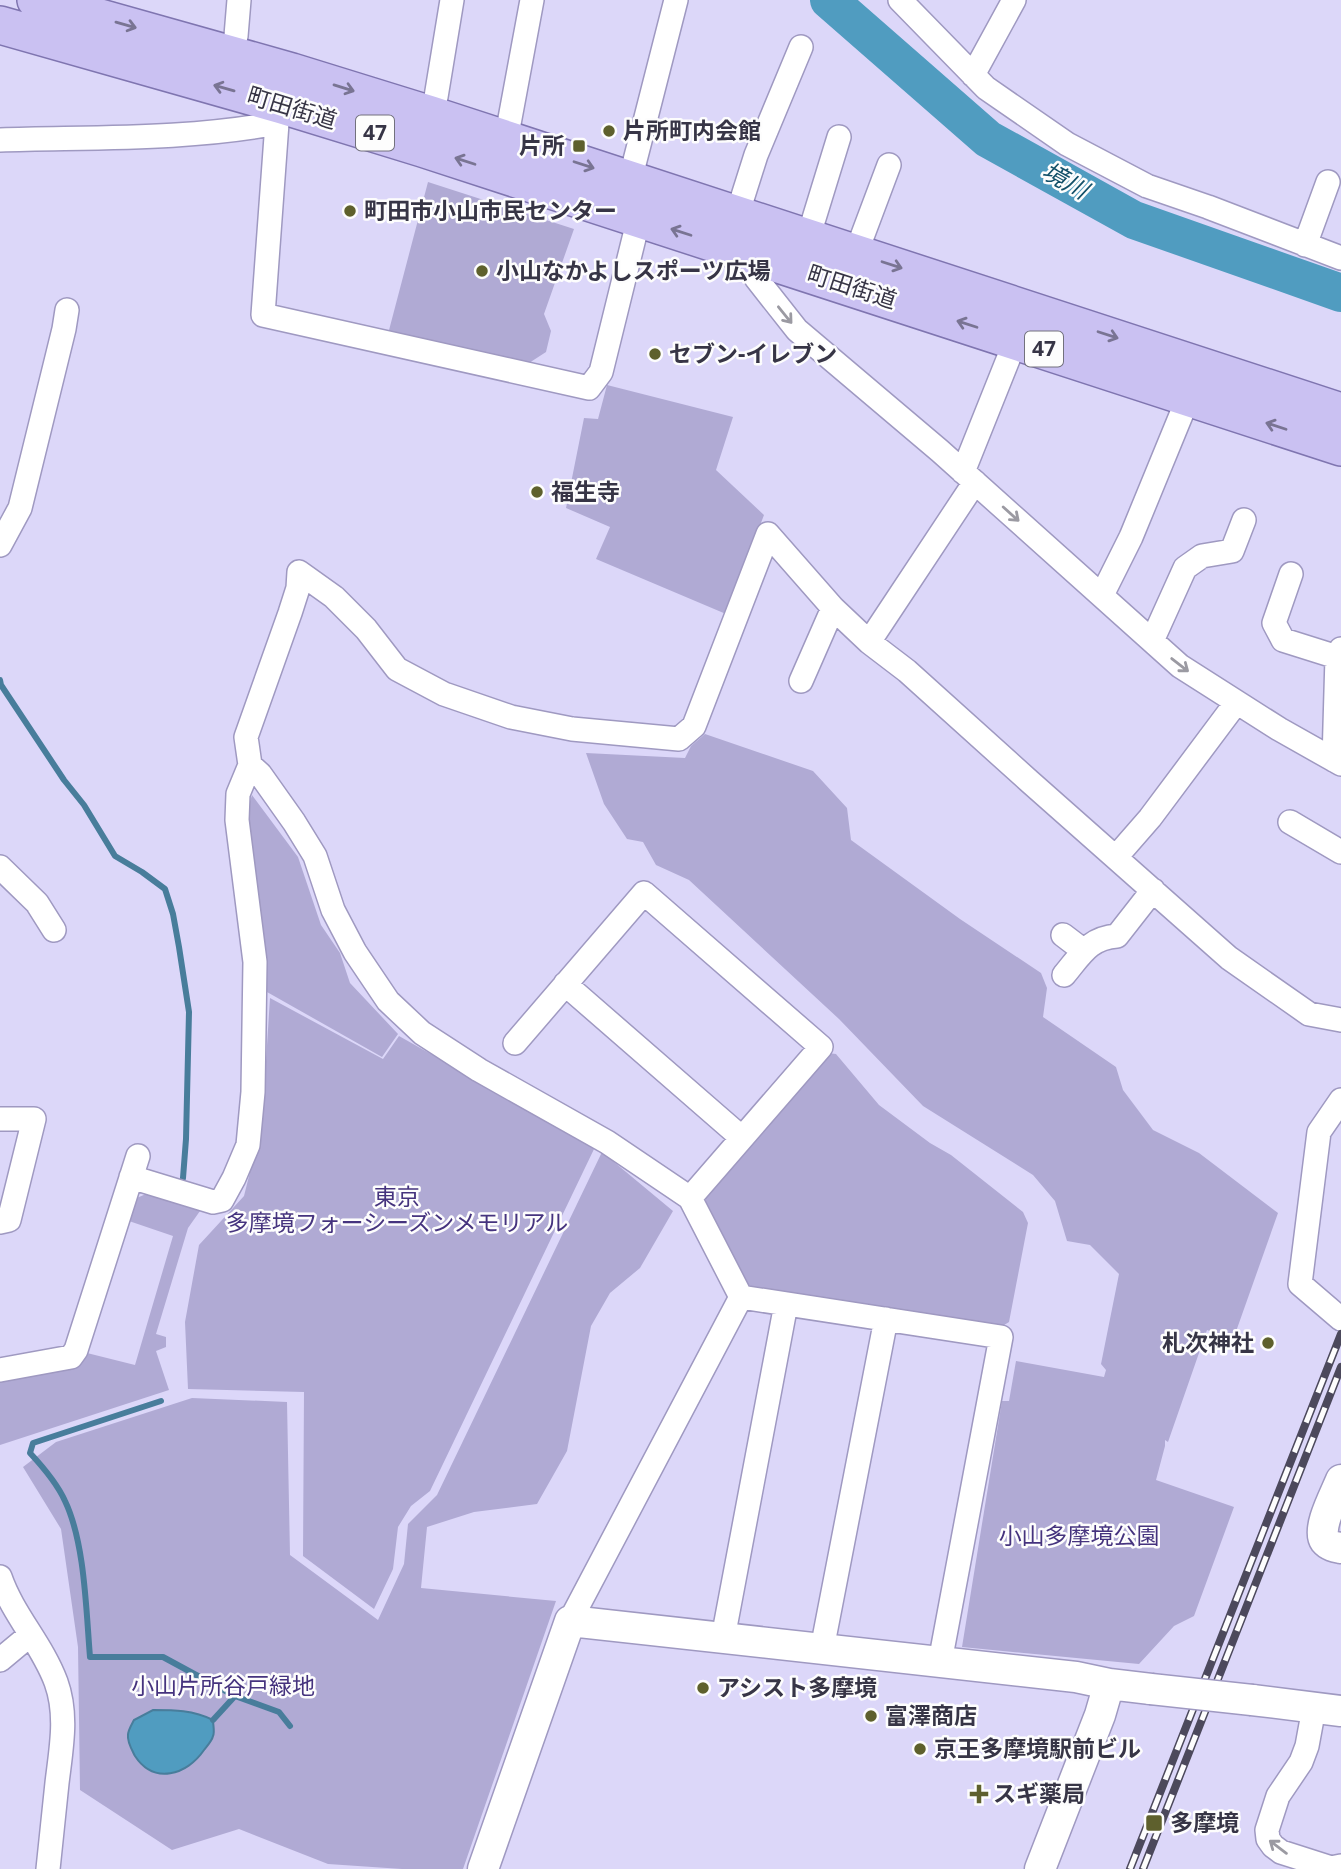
<svg xmlns="http://www.w3.org/2000/svg" width="1341" height="1869" font-family="'Noto Sans','Noto Sans JP',sans-serif">
  <style>
    .green { fill: #b0aad4 }
    .water { fill: #509cc0; stroke: #487d9b; stroke-width: 2 }
    .lines { fill: none; stroke-linecap: round; stroke-linejoin: round }
    .stream { stroke: #487d9b; stroke-width: 6 }
    .river { stroke: #509cc0; stroke-width: 38 }
    .minor-casing { stroke: #9f99c1; stroke-width: 26 }
    .tertiary-casing { stroke: #9f99c1; stroke-width: 33 }
    .primary-casing { stroke: #7f75b0; stroke-width: 40 }
    .minor { stroke: #fff; stroke-width: 23 }
    .tertiary { stroke: #fff; stroke-width: 30 }
    .primary { stroke: #cac1f2; stroke-width: 37 }
    .rail-casing { stroke: #4c495c; stroke-width: 8 }
    .rail { stroke: #fdfdfd; stroke-width: 5; stroke-dasharray: 16; stroke-linecap: butt }
    .tertiary-bridge-casing { stroke: #9f99c1; stroke-width: 33; stroke-linecap: butt }
    .tertiary-bridge { stroke: #fff; stroke-width: 30 }
    .oneway { stroke: #797493 }
    .oneway2 { stroke: #9b9aa2 }
    .poi-dot { fill: #5e602d; stroke: #fdfdfd; stroke-width: 2.5 }
    .labels { text-anchor: middle; stroke-width: 5; stroke-linejoin: round; paint-order: stroke }
    .shield { fill: #fdfdfd; stroke: #72717d; stroke-width: 2 }
    .shield-label { font-size: 21px; font-weight: bold; fill: #373546 }
    .street-label { font-size: 23px; fill: #373546; stroke: #fdfdfd }
    .poi-label { font-size: 23px; font-weight: bold; fill: #373546; stroke: #fdfdfd; text-anchor: start }
    .park-label { font-size: 23px; fill: #45337e; stroke: #fdfdfd }
    .water-label { font-size: 24px; font-style: italic; fill: #125069; stroke: #fdfdfd }
  </style>
  <rect width="100%" height="100%" fill="#dcd7f9"/>
  <!-- green -->
  <path class="green" d="M428 182 574 229 544 314 551 331 546 352 529 363 388 334Z
    M607 385 733 417 716 470 764 515 726 614 596 559 610 527 566 508 584 418 598 419Z
    M705 734 813 771 847 808 851 840 960 919 1041 973 1047 988 1043 1017 1116 1067 1123 1090 1153 1130 1199 1153 1278 1213 1233 1340 1207 1330 1168 1442 1165 1440V1446L1156 1480 1234 1507 1194 1616 1174 1626 1139 1664 962 1647 1002 1401H1009L1016 1361 1104 1377 1106 1370 1101 1364 1119 1274 1090 1245 1067 1241 1055 1201 1033 1175 923 1106 839 1019 689 880 656 865 643 842 627 839 604 804 586 753 685 758 691 746Z
    M252 795 298 857 321 925 340 953 350 983 398 1034 382 1057 267 992 266 956 244 820Z
    M270 998 383 1059 399 1036 595 1147 430 1491 411 1506 398 1527 393 1569 374 1609 303 1556 304 1392 188 1389 185 1322 199 1245 244 1196 262 1124Z
    M828 1053 836 1054 879 1105 930 1143 951 1155 1023 1212 1028 1223 1009 1322 1001 1327 754 1289 744 1282 706 1208V1195Z
    M602 1152 673 1211 640 1268 610 1293 591 1326 567 1451 537 1504 474 1512 427 1527 421 1588 556 1601 463 1869H402L328 1864 239 1829 172 1850 80 1790 78 1647 61 1529 23 1467 56 1442 192 1398 287 1402 290 1555 378 1620 404 1564 408 1524 437 1495Z
    M146 1194 200 1211 188 1228 156 1334 166 1337V1347L156 1351 169 1390 0 1445V1377L83 1352 135 1365 173 1236 126 1220 132 1200Z"/>
  <!-- water -->
  <path class="water" d="M153 1710C174 1710 193 1710 213 1720 213 1725 215 1732 213 1736 212 1741 207 1746 204 1750 187 1775 154 1785 135 1756 132 1750 127 1742 128 1735 128 1730 132 1724 134 1720Z"/>
  <g class="lines">
    <!-- stream -->
    <path class="stream" d="M0 680 1 685 64 780 84 805 115 856 142 872 165 889 173 914 179 947 189 1012 186 1139 183 1178
      M161 1401 33 1443 30 1453C43 1467 57 1483 65 1501 85 1543 86 1610 90 1657H163L235 1696 213 1720
      M235 1696 279 1712 290 1726"/>
    <!-- river -->
    <path class="river" d="M829 0 988 139 1134 220 1341 293"/>
    <!-- minor casing -->
    <g class="minor-casing">
      <path id="minor" d="M900 0 986 88 1067 144 1147 186 1208 207 1341 258
        M231 54 236 36 239 0
        M973 75 1014 0
        M285 95 277 123 263 315 589 388 601 372 639 218
        M428 128 436 97 452 0
        M0 140C90 137 189 140 277 123
        M506 140 532 0
        M630 180 676 0
        M737 215 756 155 801 47
        M808 238 839 137
        M1305 245 1328 182
        M765 249 756 278 797 330 940 451 1180 666 1279 729 1341 764
        M856 253 889 165
        M963 472 1019 332
        M0 545 20 508 64 329 67 310
        M1291 574 1274 623 1283 640 1337 657
        M1102 595 1131 537 1193 386
        M1152 641 1185 568 1202 556 1232 551 1244 520
        M869 642 975 482
        M801 681 833 608
        M1334 760 1337 657 1341 649
        M1290 822 1341 852
        M1116 857 1150 818 1236 703
        M0 867 37 903 54 930
        M1063 935 1084 951
        M1064 975C1081 955 1089 938 1117 936L1153 890
        M565 984 742 1138
        M515 1043 644 893 821 1047 690 1198
        M1341 1100 1319 1132 1300 1284 1341 1319
        M0 1119H34L9 1220 0 1222
        M131 1177 213 1202 222 1200 234 1178 248 1145 253 1092 255 962 237 820 238 794 250 765
        M741 1297 690 1198 607 1142 479 1070 422 1033 388 1001 355 952 333 910 315 856 294 822 260 774 250 765 246 737 290 613 298 588 299 572 334 597 366 629 397 669 444 694 511 717 572 729 679 739 694 726 768 534 833 608 869 642 907 671 1029 781 1229 958 1309 1014 1341 1020
        M741 1297 1001 1337 940 1662
        M0 1370 71 1357 76 1350 138 1156
        M0 1577C13 1615 42 1644 56 1682 68 1715 61 1749 57 1783 54 1812 51 1840 48 1869
        M570 1621 741 1297
        M723 1638 786 1304
        M822 1649 886 1319
        M0 1660 30 1635
        M1314 1708 1307 1746 1301 1762 1278 1796 1267 1830 1268 1839 1273 1846 1281 1852 1331 1868 1341 1866"/>
    </g>
    <!-- tertiary casing -->
    <g class="tertiary-casing">
      <path id="tertiary" d="M1341 1480C1336 1493 1316 1529 1325 1541 1329 1546 1336 1547 1341 1548
        M1252 1700 1341 1711
        M483 1869 570 1621 1076 1677 1109 1684 1151 1689
        M1040 1869 1100 1715 1109 1684"/>
    </g>
    <!-- primary casing -->
    <g class="primary-casing">
      <path id="primary" d="M36 0 292 72 431 115 1341 412
        M0 25 282 105 422 148 1341 447"/>
    </g>
    <!-- minor -->
    <use href="#minor" class="minor"/>
    <!-- tertiary -->
    <use href="#tertiary" class="tertiary"/>
    <!-- primary -->
    <use href="#primary" class="primary"/>
    <!-- rail casing -->
    <g class="rail-casing">
      <path id="rail" d="M1130 1869 1341 1334
        M1143 1869 1341 1367"/>
    </g>
    <!-- rail -->
    <use href="#rail" class="rail"/>
    <!-- tertiary-bridge casing -->
    <g class="tertiary-bridge-casing">
      <path id="tertiary-bridge" d="M1151 1689 1252 1700"/>
    </g>
    <!-- tertiary-bridge -->
    <use href="#tertiary-bridge" class="tertiary-bridge"/>
  </g>
  <!-- one-way arrows -->
  <defs><path id="oneway-shaft" d="M-6 0H5M1.5-3L5.5 0L1.5 3" fill="none" stroke-width="1.6" stroke-linecap="round" stroke-linejoin="round" transform="scale(1.75)"/></defs>
  <g class="oneway">
    <use href="#oneway-shaft" transform="translate(126 25) rotate(16)"/>
    <use href="#oneway-shaft" transform="translate(224 88) rotate(-164)"/>
    <use href="#oneway-shaft" transform="translate(344 88) rotate(17)"/>
    <use href="#oneway-shaft" transform="translate(465 161) rotate(-162)"/>
    <use href="#oneway-shaft" transform="translate(584 165) rotate(18)"/>
    <use href="#oneway-shaft" transform="translate(681 232) rotate(-162)"/>
    <use href="#oneway-shaft" transform="translate(892 265) rotate(18)"/>
    <use href="#oneway-shaft" transform="translate(967 324) rotate(-162)"/>
    <use href="#oneway-shaft" transform="translate(1108 335) rotate(18)"/>
    <use href="#oneway-shaft" transform="translate(1276 426) rotate(-162)"/>
  </g>
  <g class="oneway2">
    <use href="#oneway-shaft" transform="translate(785 315) rotate(51)"/>
    <use href="#oneway-shaft" transform="translate(1011 514) rotate(42)"/>
    <use href="#oneway-shaft" transform="translate(1180 665) rotate(38)"/>
    <use href="#oneway-shaft" transform="translate(1278 1847) rotate(-143)"/>
  </g>
  <!-- markers -->
  <g class="poi-dot">
    <circle cx="609" cy="131" r="7"/>
    <rect x="572" y="139" width="14" height="14" rx="3.5"/>
    <circle cx="350" cy="211" r="7"/>
    <circle cx="482" cy="271" r="7"/>
    <circle cx="655" cy="354" r="7"/>
    <circle cx="537" cy="492" r="7"/>
    <circle cx="1268" cy="1343" r="7"/>
    <circle cx="703" cy="1688" r="7"/>
    <circle cx="871" cy="1716" r="7"/>
    <circle cx="920" cy="1749" r="7"/>
    <path d="M975.5 1783.5h7v7h7v7h-7v7h-7v-7h-7v-7h7z"/>
    <rect x="1145" y="1814" width="18" height="18" rx="3.5"/>
  </g>
  <g class="labels">
    <!-- shield labels -->
    <g class="shield">
      <rect x="356" y="115.5" width="38" height="35" rx="5"/>
      <rect x="1025" y="331.5" width="38" height="35" rx="5"/>
    </g>
    <g class="shield-label">
      <text x="375" y="140">47</text>
      <text x="1044" y="356">47</text>
    </g>
    <!-- street labels -->
    <g class="street-label">
      <text transform="translate(292 108) rotate(17)" y="8">町田街道</text>
      <text transform="translate(852 287) rotate(18)" y="8">町田街道</text>
    </g>
    <!-- poi labels -->
    <g class="poi-label">
      <text x="623" y="139">片所町内会館</text>
      <text x="565" y="154" text-anchor="end">片所</text>
      <text x="364" y="219">町田市小山市民センター</text>
      <text x="496" y="279">小山なかよしスポーツ広場</text>
      <text x="669" y="362">セブン-イレブン</text>
      <text x="551" y="500">福生寺</text>
      <text x="1254" y="1351" text-anchor="end">札次神社</text>
      <text x="717" y="1696">アシスト多摩境</text>
      <text x="885" y="1724">富澤商店</text>
      <text x="934" y="1757">京王多摩境駅前ビル</text>
      <text x="993" y="1802">スギ薬局</text>
      <text x="1170" y="1831">多摩境</text>
    </g>
    <!-- park labels -->
    <g class="park-label">
      <text x="397" y="1205">東京<tspan x="397" dy="26">多摩境フォーシーズンメモリアル</tspan></text>
      <text x="1079" y="1544">小山多摩境公園</text>
      <text x="223" y="1694">小山片所谷戸緑地</text>
    </g>
    <!-- water labels -->
    <g class="water-label">
      <text transform="translate(1065 181) rotate(29)" y="8">境川</text>
    </g>
  </g>
</svg>
